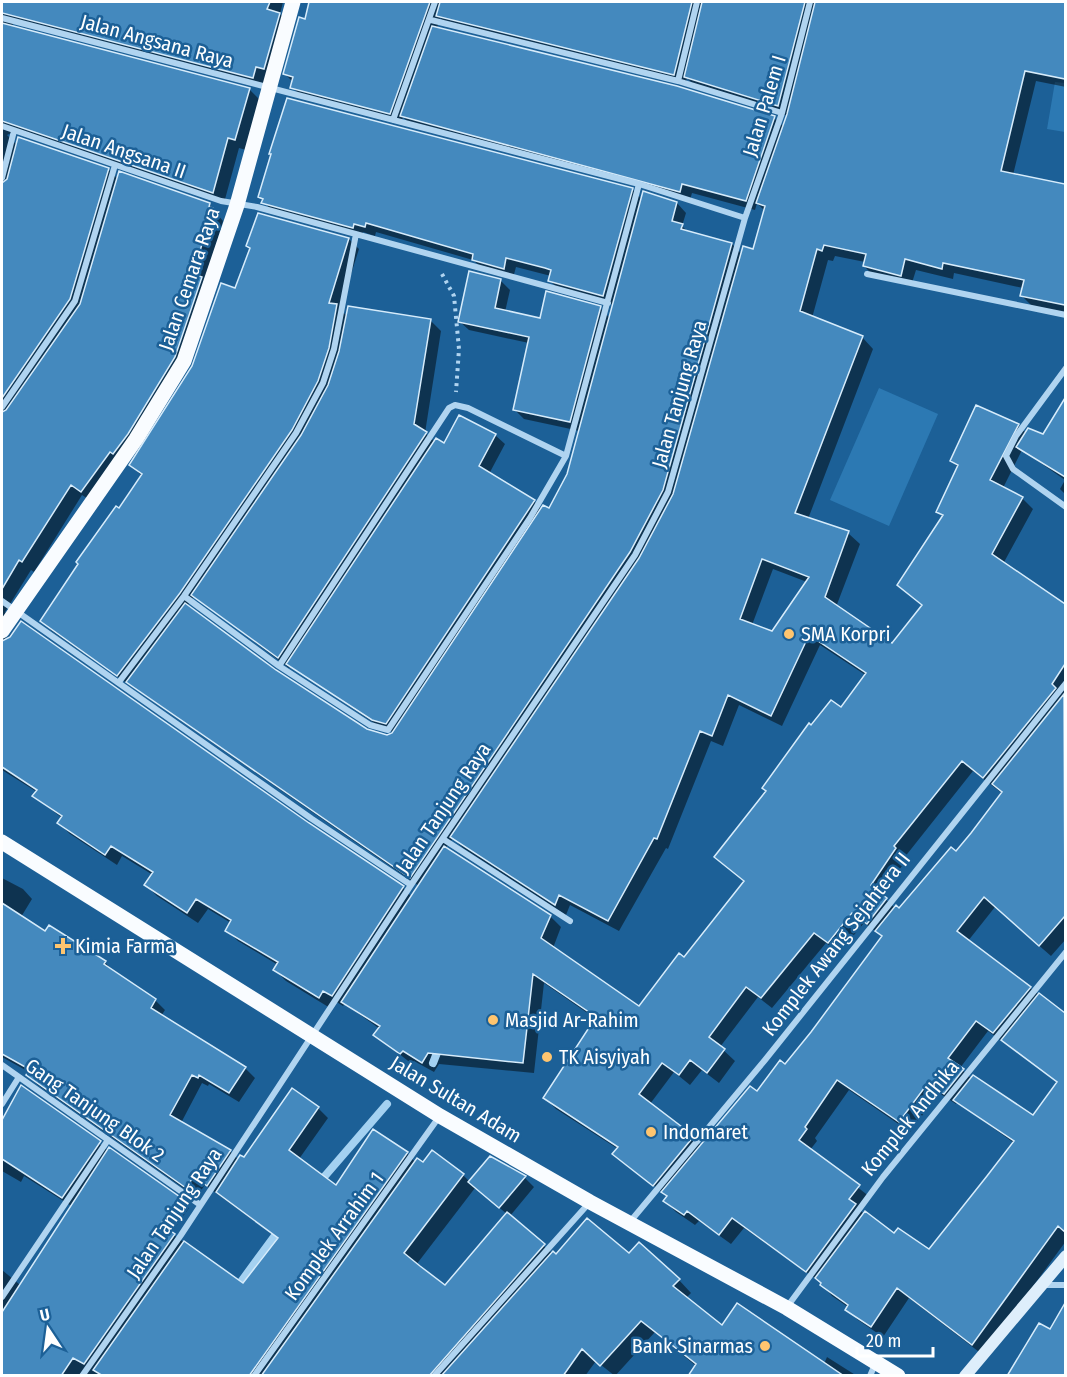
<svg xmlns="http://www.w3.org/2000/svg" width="1067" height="1377" font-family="'Fira Sans Condensed',sans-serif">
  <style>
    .green { fill: #2c79b3 }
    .shadow { fill: #0007; fill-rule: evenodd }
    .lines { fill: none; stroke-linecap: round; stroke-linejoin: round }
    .stream { stroke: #a4d1f1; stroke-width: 8 }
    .building { fill: #4489be; stroke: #d7ecfb; stroke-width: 1.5; fill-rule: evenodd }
    .path { stroke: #b0d4f0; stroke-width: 4; stroke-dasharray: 3 4.5; stroke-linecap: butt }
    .street { stroke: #b0d4f0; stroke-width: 6 }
    .secondary { stroke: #deeefb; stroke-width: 12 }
    .primary { stroke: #f9fcff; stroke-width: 15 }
    .poi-dot { fill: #ffc56f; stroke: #1c6097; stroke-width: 2 }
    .labels { text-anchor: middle; stroke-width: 5; stroke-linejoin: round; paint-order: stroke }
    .street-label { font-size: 20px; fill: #fff; stroke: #1c6097 }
    .poi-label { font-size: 20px; fill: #fff; stroke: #1c6097; text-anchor: start }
  </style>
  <rect width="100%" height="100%" fill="#1c6097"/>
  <!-- green -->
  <path class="green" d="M1055 82 1065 83V132L1047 129Z
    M879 388 938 414 889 526 830 500Z"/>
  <!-- shadow -->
  <path class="shadow" d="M2 2H283L280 14 290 25 264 88 15 23 9 27 249 89 260 100 246 150 239 148 224 203 16 131 7 135 17 145 108 169 118 179 209 204 223 221 205 281 186 368 93 502 82 495 34 572 31 570 5 612 15 622 2 644 21 623 308 825 403 888 412 897 419 886 128 684 52 631 42 621 141 475 131 465 194 367 236 290 251 249 247 246 259 214 349 239 359 249 340 309 347 316 430 320 441 331 425 433 435 442 445 446 495 435 505 444 489 474 534 501 542 510 549 511 568 475 580 431 524 419 515 410 529 343 469 330 459 321 470 272 501 281 510 290 505 312 541 320 600 308 610 318 614 305 560 290 550 281 551 276 516 267 513 278 483 269 473 260 376 232 375 236 363 232 362 236 273 212 260 197 632 189 642 199 677 203 686 213 682 226 689 233 732 244 742 254 754 251 765 211 757 203 755 210 692 193 690 200 411 125 403 117 401 124 303 98 292 87 293 82 285 74 311 2H1066V87L1036 81 1013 175 1066 185V314L1033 307 1022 296 1023 288 954 273 953 279 916 270 911 286 875 277 864 266 865 262 835 256 833 261 828 260 812 318 862 337 873 349 808 519 848 533 860 544 836 607 893 645 923 606 899 585 944 517 938 511 958 467 952 461 1018 425 1027 434 1043 436 1066 401V495L1060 489 1065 480 1022 450 1003 488 1022 498 1033 509 1003 564 1066 607V939L1051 956 995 907 968 941 1066 1015V1241L983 1355 909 1298 883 1337 858 1320 847 1309 848 1307 832 1296 819 1281 744 1228 731 1244 699 1221 695 1225 676 1212 665 1201 668 1197 666 1195 614 1154 618 1149 556 1109 545 1098 596 1019 544 983 534 1073 439 1064 434 1072 414 1061 412 1064 375 1035 380 1029 345 1004 343 1006 335 1001 330 1008 286 981 275 970 278 965 238 941 227 930 231 923 208 909 198 923 157 896 146 885 153 875 122 856 117 865 70 834 59 823 62 818 34 796 37 792 2 770ZM440 18 448 26 685 85 687 78 697 88 788 116 784 127 774 118 676 87 437 28ZM773 569 807 582 772 633 752 625ZM194 596 289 668 290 666 383 729 394 732 387 737 367 731 275 671 187 606ZM820 645 867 676 841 709 812 727 767 792 716 857 745 882 684 959 639 1008 553 948 561 927 550 916 445 849 453 838 463 848 566 915 570 905 619 931 666 848 668 849 711 741 723 746 739 705 782 726ZM973 771 1003 794 956 853 900 910 895 908 882 896 906 860 904 858ZM864 923 884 937 785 1066 702 1146 650 1104 674 1072 690 1085 702 1070 719 1083 735 1061 720 1047 758 997 772 1008 826 943 839 953ZM988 1031 1058 1083 1033 1117 972 1079 960 1068ZM849 1090 910 1132 939 1093 956 1104 957 1102 1014 1143 929 1251 894 1235 864 1214 860 1210 870 1197 810 1150 817 1141 815 1138Z
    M2 878 23 889 32 899 21 917 105 962 114 973 155 1000 165 1010 161 1016 245 1068 255 1078 239 1102 209 1084 208 1086 202 1083 181 1123 230 1151 239 1160 244 1159 318 1108 328 1118 299 1159 336 1187 407 1153 415 1162 463 1175 470 1182 490 1158 525 1178 534 1187 510 1216 553 1254 629 1255 679 1280 691 1293 686 1298 722 1327 824 1364 827 1357 857 1376H752L696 1366 655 1332 615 1376 596 1361 585 1376H2V1270L19 1284 23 1285 73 1207 24 1176 21 1182 2 1171V1123L21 1087 109 1151 179 1198 189 1208 171 1233 243 1285 279 1239 205 1185 196 1197 38 1085 28 1075 29 1072 2 1057ZM475 1188 507 1214 445 1287 416 1265Z
    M1066 1306V1376H1009L1051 1331Z"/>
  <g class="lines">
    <!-- stream -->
    <path class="stream" d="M433 1063 440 1045
      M318 1184 387 1104
      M235 1290 279 1230"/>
  </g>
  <!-- building -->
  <path class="building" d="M2 2H270L267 9 280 13 264 69 256 67 253 78 2 13Z
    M309 2H430L390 114 290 88 293 77 283 74 299 17 305 19Z
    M440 2H692L674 75 436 16Z
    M702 2H805L778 106 684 77Z
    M815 2H1065V79L1025 71 1001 171 1065 184V305L1020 296 1024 280 943 263 942 269 905 259 901 276 863 266 866 254 824 245 822 251 817 249 800 311 863 336 795 513 849 531 825 597 892 643 922 605 897 585 943 515 936 512 958 465 950 461 976 405 1019 424 990 480 1023 497 992 554 1065 604V664L1052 684 1056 688 983 778 962 761 894 846 896 848 871 885 887 898 867 924 852 913 828 943 814 933 761 998 746 987 709 1037 725 1049 707 1073 690 1060 679 1075 662 1063 639 1094 694 1136 653 1186 612 1154 618 1147 543 1098 596 1017 533 974 523 1063 428 1053 422 1063 403 1051 400 1054 373 1035 380 1026 341 1002 444 846 551 915 541 938 639 1006 679 953 684 957 744 881 714 857 766 791 762 788 809 723 811 725 831 700 841 707 866 673 809 635 771 716 728 695 712 736 700 731 657 839 654 838 608 921 559 895 555 905 450 837 639 558 673 494 743 246 753 249 765 206 756 203 787 114ZM762 559 809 577 772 631 740 619Z
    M2 23 250 88 235 140 228 138 213 193 2 121Z
    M432 26 677 86 775 116 746 201 682 184 680 192 400 116Z
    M287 98 633 188 603 296 548 281 551 270 545 268 506 258 504 269 472 260 473 254 366 223 365 227 354 224 353 228 261 203 263 199 258 197 271 154H269Z
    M18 137 109 168 70 299 2 398V183L7 179Z
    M119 171 210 203 209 207 213 208 193 274 202 277 175 357 128 434 113 454 110 452 81 492 71 485 22 562 19 560 2 589V412L6 410 80 304Z
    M643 191 677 202 672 221 683 224 681 229 732 243 663 490 630 552 410 878 126 682 185 603 276 670 367 729 387 735 392 733 543 505 549 508 567 474Z
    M258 213 349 238 329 303 337 304 329 348 318 381 292 430 180 593 117 676 40 621 78 564 76 562 116 506 119 508 142 474 129 465 192 366 221 283 235 288 250 248 246 246Z
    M469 271 501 279 495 308 540 318 546 291 601 306 570 422 513 410 529 337 458 322Z
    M348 306 431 319 414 424 427 432 278 658 191 595 301 435 328 385 339 351Z
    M1065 398V477L1016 447 1028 428 1043 434Z
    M459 415 496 434 479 466 535 500 386 724 372 720 286 664 436 438 444 443Z
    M21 621 309 823 404 886 332 996 323 991 319 998 273 970 278 962 225 931 231 920 196 899 187 913 144 885 153 872 111 846 105 855 57 823 62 816 32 796 37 790 2 767V641L10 637Z
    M1064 694 1065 916 1039 946 984 897 957 931 1031 987 993 1033 976 1021 948 1058 964 1069 944 1094 928 1083 899 1122 837 1080 805 1127 807 1129 799 1140 860 1185 849 1199 856 1204 806 1272 732 1218 719 1235 687 1211 684 1215 663 1201 667 1196 661 1192 750 1086 757 1091 780 1060 785 1064 811 1032 882 936 875 931 896 905 899 908 951 847 956 851 971 833 1002 792 992 784Z
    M2 903 45 931 49 925 106 961 104 964 156 999 151 1008 246 1067 229 1093 199 1075 198 1078 192 1075 170 1115 231 1150 207 1186 194 1176 186 1188 26 1075 29 1069 2 1054Z
    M1039 993 1065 1013V1232L1058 1226 972 1345 897 1288 871 1327 845 1310 848 1305 820 1285 821 1283 815 1278 865 1211 894 1233 898 1228 929 1249 987 1176 1014 1141 953 1100 973 1075 1033 1115 1057 1082 1001 1040Z
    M21 1085 101 1141 62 1198 2 1159V1120Z
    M292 1088 319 1107 289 1150 336 1185 373 1129 408 1152 249 1376H103L93 1370 184 1241 243 1283 278 1238 216 1192 240 1155 244 1157Z
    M109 1147 180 1197 161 1224 175 1234 84 1364 73 1358 61 1376H2V1312Z
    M432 1150 464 1174 404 1253 420 1266 445 1285 507 1212 545 1244 429 1376H261L417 1158 423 1162Z
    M490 1156 526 1176 499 1208 468 1182Z
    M587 1218 629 1253 639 1242 680 1279 673 1286 722 1325 737 1303 844 1376H688L696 1364 641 1321 600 1366 582 1349 563 1376H441L553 1251 556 1254Z
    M1065 1303V1376H1007L1039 1323 1050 1329Z"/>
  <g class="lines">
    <!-- path -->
    <path class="path" d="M442 274 454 296 459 349 456 392"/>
    <!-- street -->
    <path class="street" d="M2 18 639 184 745 218
      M431 20 678 81 782 113
      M678 81 697 2
      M393 120 435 2
      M2 126 221 201 257 207 608 303
      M2 178 14 131
      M867 274 1066 315
      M1066 368 1016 436 1006 456 1013 469 1066 507
      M2 407 75 301 115 165
      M184 596 279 666 370 725 388 730 530 518 566 456 639 184
      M2 601 312 819 411 885
      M279 666 449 408 455 405 468 408 566 456
      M119 682 184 596 296 433 323 383 334 349 356 234
      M443 839 570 921
      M2 1065 199 1204
      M2 1104 19 1077
      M629 1223 765 1060 1066 683
      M1042 1285H1066
      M2 1297 108 1140
      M787 1307 883 1177 1066 952
      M82 1376 181 1235 411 885 635 555 668 492 745 218 782 113 810 2
      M254 1376 439 1117
      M434 1376 590 1202
      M870 1376 876 1362"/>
    <!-- secondary -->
    <path class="secondary" d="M965 1376 1066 1256"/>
    <!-- primary -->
    <path class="primary" d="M2 631 136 439 184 361 237 205 293 2
      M2 842 440 1116 590 1202 787 1308 898 1376"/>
  </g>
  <!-- markers -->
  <g class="poi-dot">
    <circle cx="789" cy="634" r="6"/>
    <path d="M60 937h6v6h6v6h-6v6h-6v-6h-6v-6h6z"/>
    <circle cx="493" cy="1020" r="6"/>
    <circle cx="547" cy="1057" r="6"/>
    <circle cx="651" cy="1132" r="6"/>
    <circle cx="765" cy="1346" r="6"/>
  </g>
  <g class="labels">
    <!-- street labels -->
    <g class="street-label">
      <text transform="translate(157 41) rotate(15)" y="7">Jalan Angsana Raya</text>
      <text transform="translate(764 106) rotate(-73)" y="7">Jalan Palem I</text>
      <text transform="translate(124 151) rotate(19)" y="7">Jalan Angsana II</text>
      <text transform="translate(189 279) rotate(-71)" y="7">Jalan Cemara Raya</text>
      <text transform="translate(679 394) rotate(-74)" y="7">Jalan Tanjung Raya</text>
      <text transform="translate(443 808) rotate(-56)" y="7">Jalan Tanjung Raya</text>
      <text transform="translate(836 944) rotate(-52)" y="7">Komplek Awang Sejahtera II</text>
      <text transform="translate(456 1099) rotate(31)" y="7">Jalan Sultan Adam</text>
      <text transform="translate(95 1110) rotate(35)" y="7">Gang Tanjung Blok 2</text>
      <text transform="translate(910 1118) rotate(-51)" y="7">Komplek Andhika</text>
      <text transform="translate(174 1213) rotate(-56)" y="7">Jalan Tanjung Raya</text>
      <text transform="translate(334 1236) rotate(-54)" y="7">Komplek Arrahim 1</text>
    </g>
    <!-- poi labels -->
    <g class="poi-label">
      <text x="801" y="641">SMA Korpri</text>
      <text x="75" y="953">Kimia Farma</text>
      <text x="505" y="1027">Masjid Ar-Rahim</text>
      <text x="559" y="1064">TK Aisyiyah</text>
      <text x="663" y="1139">Indomaret</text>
      <text x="753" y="1353" text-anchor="end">Bank Sinarmas</text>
    </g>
  </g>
  <!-- border -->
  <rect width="1067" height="1377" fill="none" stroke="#ffffff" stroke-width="6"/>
  <!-- north arrow -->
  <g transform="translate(48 1329) rotate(347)" stroke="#1c6097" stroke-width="4.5" paint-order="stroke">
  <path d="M0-4.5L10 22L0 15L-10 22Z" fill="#ffffff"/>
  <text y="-9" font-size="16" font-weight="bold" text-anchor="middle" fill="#ffffff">U</text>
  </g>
  <!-- scale -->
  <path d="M857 1347v9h76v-9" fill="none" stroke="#ffffff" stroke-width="3"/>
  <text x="866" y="1347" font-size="18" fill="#ffffff" stroke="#1c6097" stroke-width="4.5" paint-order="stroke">20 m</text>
</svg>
